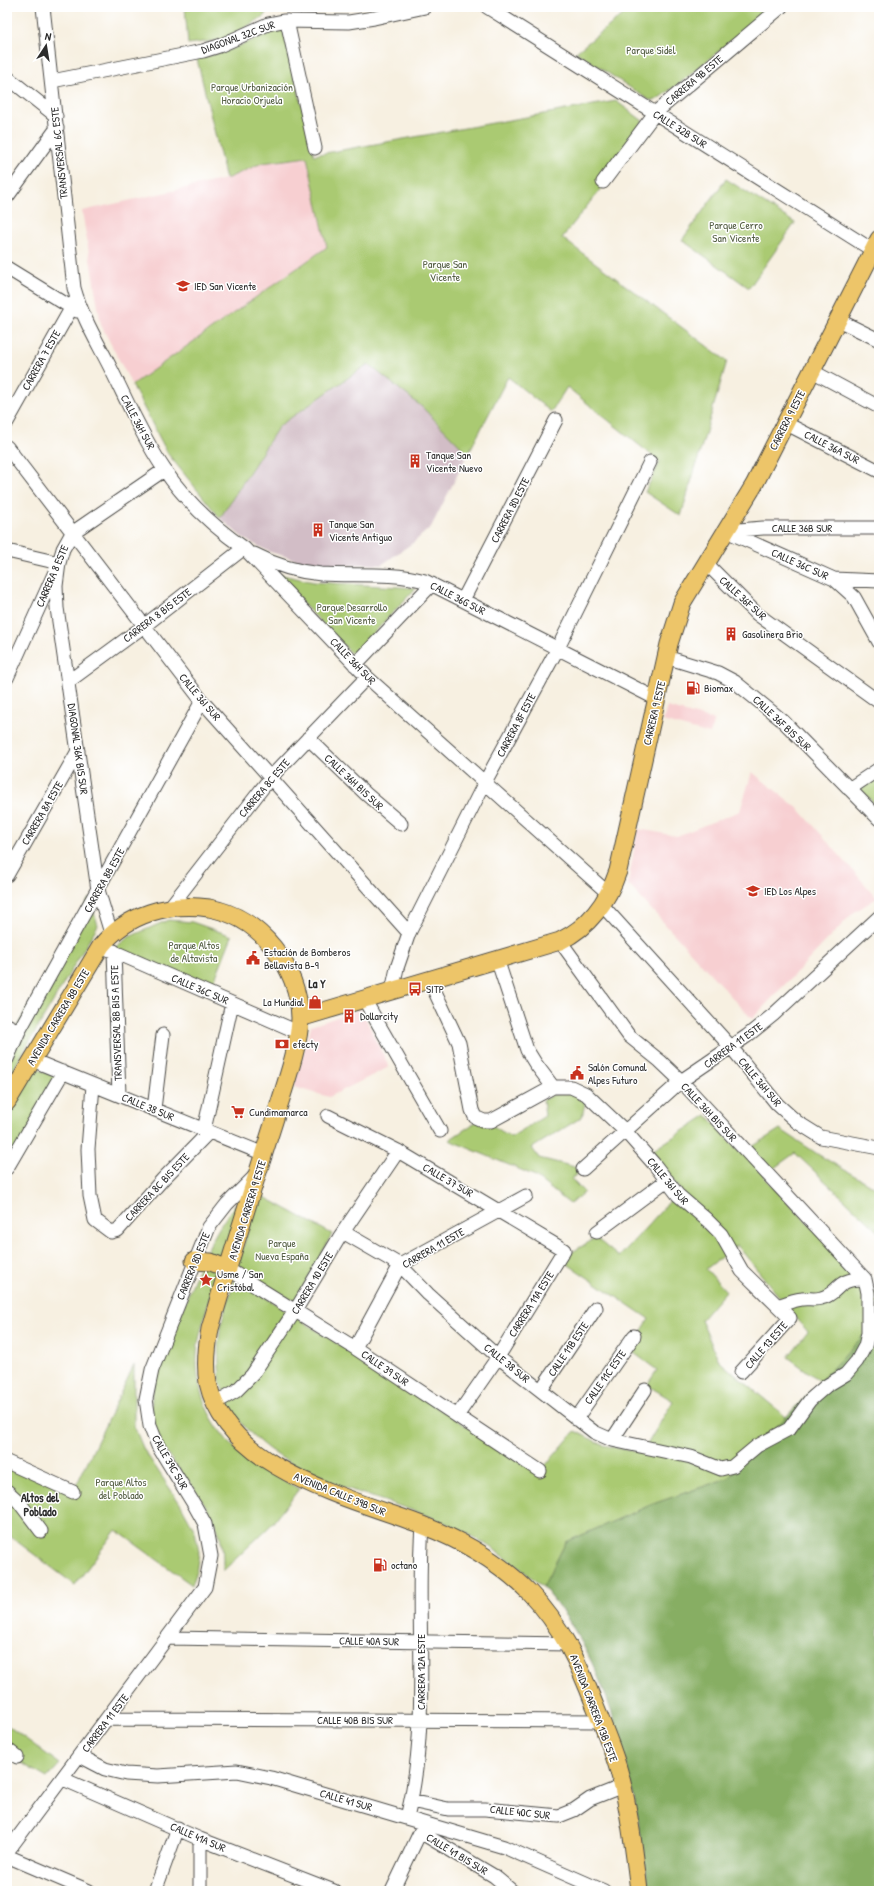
<svg xmlns="http://www.w3.org/2000/svg" width="886" height="1898" font-family="'Patrick Hand',sans-serif">
  <style>
    .built { fill: #f7cfd1 }
    .industrial { fill: #d2bdc6 }
    .green { fill: #aaca72; stroke: #6a7a4e }
    .forest { fill: #87ae64; stroke: #596c48 }
    .lines { fill: none; stroke-linecap: round; stroke-linejoin: round }
    .minor-casing { stroke: #4a4946; stroke-width: 15 }
    .major-casing { stroke: #4a4946; stroke-width: 19 }
    .minor { stroke: #fff; stroke-width: 13 }
    .major { stroke: #edc569; stroke-width: 17 }
    .labels { text-anchor: middle; stroke-width: 3; stroke-linejoin: round; paint-order: stroke }
    .street-label { font-size: 11px; fill: #2b2b2b; stroke: #fff }
    .park-label { font-size: 11px; fill: #515b40; stroke: #fff }
    .poi-label { font-size: 11px; fill: #2b2b2b; stroke: #fff; text-anchor: start }
    .neighbourhood-label { font-size: 12px; font-weight: bold; fill: #2b2b2b; stroke: #fff }
  </style>
  <rect width="100%" height="100%" fill="#fff"/>
  <filter id="ink" filterUnits="userSpaceOnUse"><feTurbulence type="fractalNoise" baseFrequency=".025" numOctaves="2"/><feDisplacementMap in="SourceGraphic" scale="8" xChannelSelector="R" yChannelSelector="G"/><feConvolveMatrix kernelMatrix="1 2 1 2 8 2 1 2 1" color-interpolation-filters="sRGB"/></filter>
  <filter id="wash" filterUnits="userSpaceOnUse"><feTurbulence type="fractalNoise" baseFrequency=".012" numOctaves="4" result="noise"/><feDisplacementMap in="SourceGraphic" scale="16" xChannelSelector="R" yChannelSelector="G"/><feGaussianBlur stdDeviation="0.9" result="paint"/><feColorMatrix in="noise" values="0 0 0 0 0 0 0 0 0 0 0 0 0 0 0 0 0 1.4 0 .05"/><feComposite in="paint" operator="in"/></filter>
  <g filter="url(#wash)">
    <rect width="100%" height="100%" fill="#f7f0e1"/>
    <!-- built -->
    <path class="built" d="M307 157 327 247 132 385 101 325 82 211 226 179 262 163Z
      M667 707 714 720 710 734 663 721Z
      M752 772 799 809 877 898 853 913 752 1019 628 884 638 829 677 836 740 811Z
      M361 1009 389 1067 329 1097 294 1087 311 1026Z"/>
    <!-- industrial -->
    <path class="industrial" d="M368 364 422 407 468 454 431 527 414 542 381 565 366 564 340 566 301 561 270 552 244 539 220 518 279 426Z"/>
    <!-- green -->
    <path class="green" d="M185 7H269L264 16 243 29 220 40 188 44Z
      M633 7H772L680 83 656 100H649L576 52Z
      M283 28 314 155 616 101 643 121 605 183 562 238 727 361 681 516 645 492 660 462 567 387 551 412 508 377 468 454 422 407 368 364 279 426 220 518 168 454 132 385 327 247 307 157 262 163 226 179 197 59 229 50Z
      M726 179 795 223 749 288 682 240Z
      M273 573 314 582 416 588 353 655Z
      M879 777V809L860 789Z
      M89 898 98 925 7 1080V1044Z
      M168 920 192 922 232 936 211 989 114 948 129 937Z
      M34 1067 59 1079 7 1168V1113Z
      M565 1091 586 1099 582 1117 532 1148 539 1158 583 1169 571 1179 584 1192 570 1204 533 1175 449 1140 476 1122 493 1126 511 1137 545 1116 543 1100 552 1095Z
      M707 1115 741 1154 780 1129 819 1155 879 1190V1232L795 1153 763 1176 879 1297V1319L820 1381 788 1357 808 1332 737 1245 706 1269 726 1291 701 1320 719 1361 786 1417 728 1478 653 1504 566 1542 543 1587C510 1559 477 1535 436 1519 360 1489 251 1473 221 1385 219 1379 220 1372 219 1367 219 1358 217 1348 219 1339 221 1319 229 1298 235 1278L539 1473 575 1431 603 1445 642 1453 673 1401 647 1385 657 1370 630 1350 649 1319 560 1259 596 1238 619 1257 680 1190 652 1151Z
      M245 1194C231 1234 216 1273 205 1314 202 1328 197 1342 197 1356 196 1385 205 1412 223 1435 239 1457 274 1475 299 1489L271 1525 223 1571C223 1563 223 1554 222 1546 220 1527 205 1503 193 1487 183 1473 171 1461 163 1446 156 1432 150 1411 152 1396 155 1372 167 1349 176 1327 194 1280 210 1230 245 1194Z
      M259 1194 332 1234 295 1302 237 1267Z
      M134 1365V1426L144 1450 181 1505 195 1531 199 1552 196 1574 192 1585 116 1530 75 1585 7 1534V1462L73 1492Z
      M7 1725 60 1764 47 1778 7 1755Z"/>
    <!-- forest -->
    <path class="forest" d="M879 1319V1891H649C635 1788 614 1667 543 1587L566 1542 653 1504 728 1478Z"/>
  </g>
  <g filter="url(#ink)">
    <g class="lines">
      <!-- minor casing -->
      <g class="minor-casing">
        <path id="minor" d="M43 7 74 288C82 317 98 343 111 369 128 403 143 438 164 469 184 499 214 527 244 548L367 677 609 894
          M487 7 874 251
          M287 21 315 148
          M7 77 56 116
          M52 81 203 51 219 46 268 24 283 21 349 22 374 18 425 7
          M603 182 655 113 781 7
          M7 197 57 128
          M7 268 77 311
          M838 320 879 340
          M812 371 879 407
          M7 422 77 298
          M785 423 879 471
          M7 447 202 701 409 933
          M726 531 834 579 879 581
          M727 531 763 528H879
          M7 551 59 563
          M254 554C275 565 298 572 321 574 356 576 391 572 425 581L657 699
          M59 563 56 586 57 608 98 890 111 933
          M706 563 757 614 879 702
          M834 579 854 597 879 642
          M463 600 556 420
          M666 657 718 673 735 682 783 721 879 819
          M355 665 432 584
          M7 678 59 563 63 549 72 533 164 470
          M69 681 144 626 244 548
          M308 738 366 794 401 824
          M849 789 879 769
          M7 875 78 751
          M602 905 731 1047 777 1104 797 1122 821 1137 879 1148
          M170 907 271 777 367 677
          M560 941 629 1036 660 1061 681 1081 865 1279
          M101 946 298 1032
          M114 951 119 1095
          M497 959 527 1050 535 1063 553 1087
          M429 979 459 1043 472 1110 475 1117 484 1121H491L553 1087H571L586 1094 625 1131 654 1164 678 1195 707 1220 721 1234 742 1271 790 1318 741 1372
          M392 991 397 968 409 933 485 782 558 648 650 462
          M364 999 440 1131
          M7 1025 19 1031
          M7 1059 19 1031 202 701
          M32 1060 264 1154
          M93 1085 88 1149 90 1196 95 1220 111 1232 118 1230 163 1179 209 1132
          M154 1109 163 1035
          M328 1116 398 1151 564 1250 498 1357 457 1416
          M204 1130 232 1003
          M7 1168 63 1072
          M583 1169 681 1081 747 1036 773 1015 879 917
          M343 1232 400 1265 428 1294 498 1357 594 1432 612 1440 691 1457 721 1469 733 1466 757 1446 789 1429 810 1400 826 1386 846 1374 857 1361 865 1346 868 1333V1293L865 1279
          M597 1232 667 1180
          M228 1269 355 1348 540 1471
          M778 1306C786 1303 793 1300 802 1299 808 1298 815 1300 821 1298 840 1294 834 1278 865 1279
          M355 1348 400 1265 526 1196
          M541 1390 596 1308
          M215 1403 236 1391 252 1375 295 1311 339 1238 398 1151
          M576 1419 634 1336
          M612 1440 645 1390
          M7 1462 73 1492
          M7 1491 19 1502 41 1531
          M169 1638 569 1644
          M109 1719 601 1721
          M7 1749 17 1757
          M80 1756 105 1769 126 1774 158 1776 237 1771 271 1778 504 1847 604 1891
          M63 1779 200 1839 334 1891
          M411 1801 448 1809H485L559 1816 574 1810 590 1799 623 1786
          M407 1818C431 1721 415 1623 422 1525
          M420 1832 494 1876 512 1891
          M7 1852 205 1587 211 1556 205 1524 195 1506 158 1446 150 1426 146 1399 152 1370 209 1227 227 1204 258 1173
          M7 1856 89 1891
          M155 1891 178 1828
          M200 1891V1839
          M392 1891 424 1824"/>
      </g>
      <!-- major casing -->
      <g class="major-casing">
        <path id="major" d="M300 1018 560 941C589 927 608 901 618 871L669 644 682 603 754 485 879 239
          M7 1102 101 946C127 914 169 902 209 908 261 917 299 968 300 1018 300 1045 283 1091 275 1118 253 1188 230 1258 210 1329 207 1346 205 1365 208 1383 227 1470 351 1498 422 1525 461 1540 501 1563 530 1593 562 1626 579 1664 595 1706 606 1733 617 1760 623 1787 631 1821 635 1856 639 1891
          M194 1261 211 1262 228 1269"/>
      </g>
      <!-- minor -->
      <use href="#minor" class="minor"/>
      <!-- major -->
      <use href="#major" class="major"/>
    </g>
  </g>
  <!-- icons -->
  <defs>
    <g id="school-bare" transform="scale(1.08)"><path d="M0-5L7-2L0 1L-7-2ZM-4 1L0 2.5L4 1V4Q0 6-4 4Z" fill="#c8321e" stroke="#fff" stroke-width="2.5" paint-order="stroke"/></g>
    <g id="building-bare" transform="scale(1.08)"><path d="M-4-6H4V6H1V3H-1V6H-4ZM-2.5-4.3h1.7v1.8h-1.7ZM.8-4.3h1.7v1.8H.8ZM-2.5-1h1.7V.8h-1.7ZM.8-1h1.7V.8H.8Z" fill="#c8321e" stroke="#fff" stroke-width="2.5" paint-order="stroke"/></g>
    <g id="fuel-bare" transform="scale(1.08)"><path d="M-5.5-6h7V0h2V4h1.3V-2.5L3-4.5l.8-.8L6-3V5H2.5V1h-1V6h-7ZM-4.2-4.7v3.2H.2V-4.7Z" fill="#c8321e" stroke="#fff" stroke-width="2.5" paint-order="stroke"/></g>
    <g id="civic-bare" transform="scale(1.08)"><path d="M-.6-6.5H3V-4.5H.6V-3L4-1V1h2V6H-6V1h2V-1L-.6-3ZM-1.2 2.5V6h2.4V2.5Z" fill="#c8321e" stroke="#fff" stroke-width="2.5" paint-order="stroke"/></g>
    <g id="bus-bare" transform="scale(1.08)"><path d="M-5-6H5V4H4V6H2V4H-2V6H-4V4H-5ZM-3.5-4V0h7V-4ZM-3.5 1.2v1.5H-2V1.2ZM2 1.2v1.5H3.5V1.2Z" fill="#c8321e" stroke="#fff" stroke-width="2.5" paint-order="stroke"/></g>
    <g id="shop-bare" transform="scale(1.08)"><path d="M-5-2.5h2.3a2.7 3.5 0 0 1 5.4 0H5L5.5 6h-11ZM-1.5-2.5h3a1.5 2.3 0 0 0-3 0Z" fill="#c8321e" stroke="#fff" stroke-width="2.5" paint-order="stroke"/></g>
    <g id="bank-bare" transform="scale(1.08)"><path d="M-6-4H6V4H-6ZM0-2.3a2.3 2.3 0 1 0 0 4.6a2.3 2.3 0 1 0 0-4.6Z" fill="#c8321e" stroke="#fff" stroke-width="2.5" paint-order="stroke"/></g>
    <g id="supermarket-bare" transform="scale(1.08)"><path d="M-6-5.5h2.5l.6 2H6L4.5 2H-2.5L-4.4-4H-6ZM-1.5 3.2a1.3 1.3 0 1 0 .1 0ZM3 3.2a1.3 1.3 0 1 0 .1 0Z" fill="#c8321e" stroke="#fff" stroke-width="2.5" paint-order="stroke"/></g>
    <g id="sight-bare" transform="scale(1.08)"><path d="M0-6L1.8-2.2L6-1.7L2.9 1.2L3.7 5.4L0 3.3L-3.7 5.4L-2.9 1.2L-6-1.7L-1.8-2.2Z" fill="#c8321e" stroke="#fff" stroke-width="2.5" paint-order="stroke"/></g>
  </defs>
  <g fill-rule="evenodd">
    <use href="#school-bare" x="183" y="286"/>
    <use href="#building-bare" x="415" y="461"/>
    <use href="#building-bare" x="318" y="530"/>
    <use href="#building-bare" x="731" y="634"/>
    <use href="#fuel-bare" x="693" y="688"/>
    <use href="#school-bare" x="753" y="891"/>
    <use href="#civic-bare" x="253" y="958"/>
    <use href="#bus-bare" x="415" y="989"/>
    <use href="#shop-bare" x="315" y="1002"/>
    <use href="#building-bare" x="349" y="1016"/>
    <use href="#bank-bare" x="282" y="1044"/>
    <use href="#civic-bare" x="577" y="1073"/>
    <use href="#supermarket-bare" x="238" y="1112"/>
    <use href="#sight-bare" x="206" y="1280"/>
    <use href="#fuel-bare" x="380" y="1565"/>
  </g>
  <g class="labels">
    <!-- street labels -->
    <g class="street-label">
      <text transform="translate(238 37) rotate(-20)" y="4">DIAGONAL 32C SUR</text>
      <text transform="translate(694 80) rotate(-40)" y="4">CARRERA 9B ESTE</text>
      <text transform="translate(680 129) rotate(32)" y="4">CALLE 32B SUR</text>
      <text transform="translate(59 153) rotate(-96)" y="4">TRANSVERSAL 6C ESTE</text>
      <text transform="translate(41 360) rotate(-61)" y="4">CARRERA 7 ESTE</text>
      <text transform="translate(787 420) rotate(-63)" y="4">CARRERA 9 ESTE</text>
      <text transform="translate(138 422) rotate(62)" y="4">CALLE 36H SUR</text>
      <text transform="translate(832 447) rotate(27)" y="4">CALLE 36A SUR</text>
      <text transform="translate(510 510) rotate(-63)" y="4">CARRERA 8D ESTE</text>
      <text x="802" y="532">CALLE 36B SUR</text>
      <text transform="translate(800 564) rotate(24)" y="4">CALLE 36C SUR</text>
      <text transform="translate(52 576) rotate(-67)" y="4">CARRERA 8 ESTE</text>
      <text transform="translate(458 598) rotate(27)" y="4">CALLE 36G SUR</text>
      <text transform="translate(743 598) rotate(42)" y="4">CALLE 36F SUR</text>
      <text transform="translate(157 615) rotate(-37)" y="4">CARRERA 8 BIS ESTE</text>
      <text transform="translate(353 661) rotate(46)" y="4">CALLE 36H SUR</text>
      <text transform="translate(200 697) rotate(50)" y="4">CALLE 36I SUR</text>
      <text transform="translate(654 713) rotate(-77)" y="4">CARRERA 9 ESTE</text>
      <text transform="translate(782 723) rotate(43)" y="4">CALLE 36F BIS SUR</text>
      <text transform="translate(516 725) rotate(-62)" y="4">CARRERA 8F ESTE</text>
      <text transform="translate(78 749) rotate(82)" y="4">DIAGONAL 36K BIS SUR</text>
      <text transform="translate(354 782) rotate(43)" y="4">CALLE 36H BIS SUR</text>
      <text transform="translate(264 788) rotate(-50)" y="4">CARRERA 8C ESTE</text>
      <text transform="translate(42 813) rotate(-60)" y="4">CARRERA 8A ESTE</text>
      <text transform="translate(104 880) rotate(-61)" y="4">CARRERA 8B ESTE</text>
      <text transform="translate(200 989) rotate(23)" y="4">CALLE 36C SUR</text>
      <text transform="translate(58 1017) rotate(-59)" y="4">AVENIDA CARRERA 8B ESTE</text>
      <text transform="translate(116 1023) rotate(-92)" y="4">TRANSVERSAL 8B BIS A ESTE</text>
      <text transform="translate(733 1045) rotate(-36)" y="4">CARRERA 11 ESTE</text>
      <text transform="translate(760 1082) rotate(50)" y="4">CALLE 36H SUR</text>
      <text transform="translate(148 1107) rotate(22)" y="4">CALLE 38 SUR</text>
      <text transform="translate(709 1112) rotate(47)" y="4">CALLE 36H BIS SUR</text>
      <text transform="translate(448 1180) rotate(30)" y="4">CALLE 37 SUR</text>
      <text transform="translate(668 1181) rotate(50)" y="4">CALLE 36I SUR</text>
      <text transform="translate(157 1187) rotate(-47)" y="4">CARRERA 8C BIS ESTE</text>
      <text transform="translate(247 1210) rotate(-73)" y="4">AVENIDA CARRERA 9 ESTE</text>
      <text transform="translate(433 1248) rotate(-30)" y="4">CARRERA 11 ESTE</text>
      <text transform="translate(193 1266) rotate(-68)" y="4">CARRERA 8D ESTE</text>
      <text transform="translate(312 1283) rotate(-59)" y="4">CARRERA 10 ESTE</text>
      <text transform="translate(531 1304) rotate(-58)" y="4">CARRERA 11A ESTE</text>
      <text transform="translate(766 1345) rotate(-49)" y="4">CALLE 13 ESTE</text>
      <text transform="translate(568 1349) rotate(-56)" y="4">CALLE 11B ESTE</text>
      <text transform="translate(507 1363) rotate(39)" y="4">CALLE 38 SUR</text>
      <text transform="translate(385 1368) rotate(34)" y="4">CALLE 39 SUR</text>
      <text transform="translate(605 1377) rotate(-55)" y="4">CALLE 11C ESTE</text>
      <text transform="translate(170 1462) rotate(60)" y="4">CALLE 39C SUR</text>
      <text transform="translate(340 1494) rotate(22)" y="4">AVENIDA CALLE 39B SUR</text>
      <text transform="translate(369 1641) rotate(1)" y="4">CALLE 40A SUR</text>
      <text transform="translate(421 1672) rotate(-90)" y="4">CARRERA 12A ESTE</text>
      <text transform="translate(594 1708) rotate(69)" y="4">AVENIDA CARRERA 13B ESTE</text>
      <text x="355" y="1724">CALLE 40B BIS SUR</text>
      <text transform="translate(105 1723) rotate(-53)" y="4">CARRERA 11 ESTE</text>
      <text transform="translate(346 1800) rotate(16)" y="4">CALLE 41 SUR</text>
      <text transform="translate(520 1812) rotate(6)" y="4">CALLE 40C SUR</text>
      <text transform="translate(198 1837) rotate(23)" y="4">CALLE 41A SUR</text>
      <text transform="translate(457 1854) rotate(31)" y="4">CALLE 41 BIS SUR</text>
    </g>
    <!-- park labels -->
    <g class="park-label">
      <text x="651" y="54">Parque Sidel</text>
      <text x="252" y="91">Parque Urbanización<tspan x="252" dy="13">Horacio Orjuela</tspan></text>
      <text x="736" y="229">Parque Cerro<tspan x="736" dy="13">San Vicente</tspan></text>
      <text x="445" y="268">Parque San<tspan x="445" dy="13">Vicente</tspan></text>
      <text x="352" y="611">Parque Desarrollo<tspan x="352" dy="13">San Vicente</tspan></text>
      <text x="194" y="949">Parque Altos<tspan x="194" dy="13">de Altavista</tspan></text>
      <text x="282" y="1247">Parque<tspan x="282" dy="13">Nueva España</tspan></text>
      <text x="121" y="1486">Parque Altos<tspan x="121" dy="13">del Poblado</tspan></text>
    </g>
    <!-- poi labels -->
    <g class="poi-label">
      <text x="194" y="290">IED San Vicente</text>
      <text x="426" y="459">Tanque San<tspan x="426" dy="13">Vicente Nuevo</tspan></text>
      <text x="329" y="528">Tanque San<tspan x="329" dy="13">Vicente Antiguo</tspan></text>
      <text x="742" y="638">Gasolinera Brio</text>
      <text x="704" y="692">Biomax</text>
      <text x="764" y="895">IED Los Alpes</text>
      <text x="264" y="956">Estación de Bomberos<tspan x="264" dy="13">Bellavista B-9</tspan></text>
      <text x="426" y="993">SITP</text>
      <text x="304" y="1006" text-anchor="end">La Mundial</text>
      <text x="360" y="1020">Dollarcity</text>
      <text x="293" y="1048">efecty</text>
      <text x="588" y="1071">Salón Comunal<tspan x="588" dy="13">Alpes Futuro</tspan></text>
      <text x="249" y="1116">Cundimamarca</text>
      <text x="217" y="1278">Usme / San<tspan x="217" dy="13">Cristóbal</tspan></text>
      <text x="391" y="1569">octano</text>
    </g>
    <!-- neighbourhood labels -->
    <g class="neighbourhood-label">
      <text x="317" y="988">La Y</text>
      <text x="40" y="1502">Altos del<tspan x="40" dy="14">Poblado</tspan></text>
    </g>
  </g>
  <!-- margin -->
  <rect width="886" height="1898" fill="none" stroke="#fff" stroke-width="24"/>
  <!-- north arrow -->
  <g transform="translate(46 46) rotate(12)" stroke="#ffffff" stroke-width="3" paint-order="stroke">
  <path d="M0-3L7 15L0 10L-7 15Z" fill="#2b2b2b"/>
  <text y="-6" font-size="11" font-weight="bold" text-anchor="middle" fill="#2b2b2b">N</text>
  </g>
</svg>
